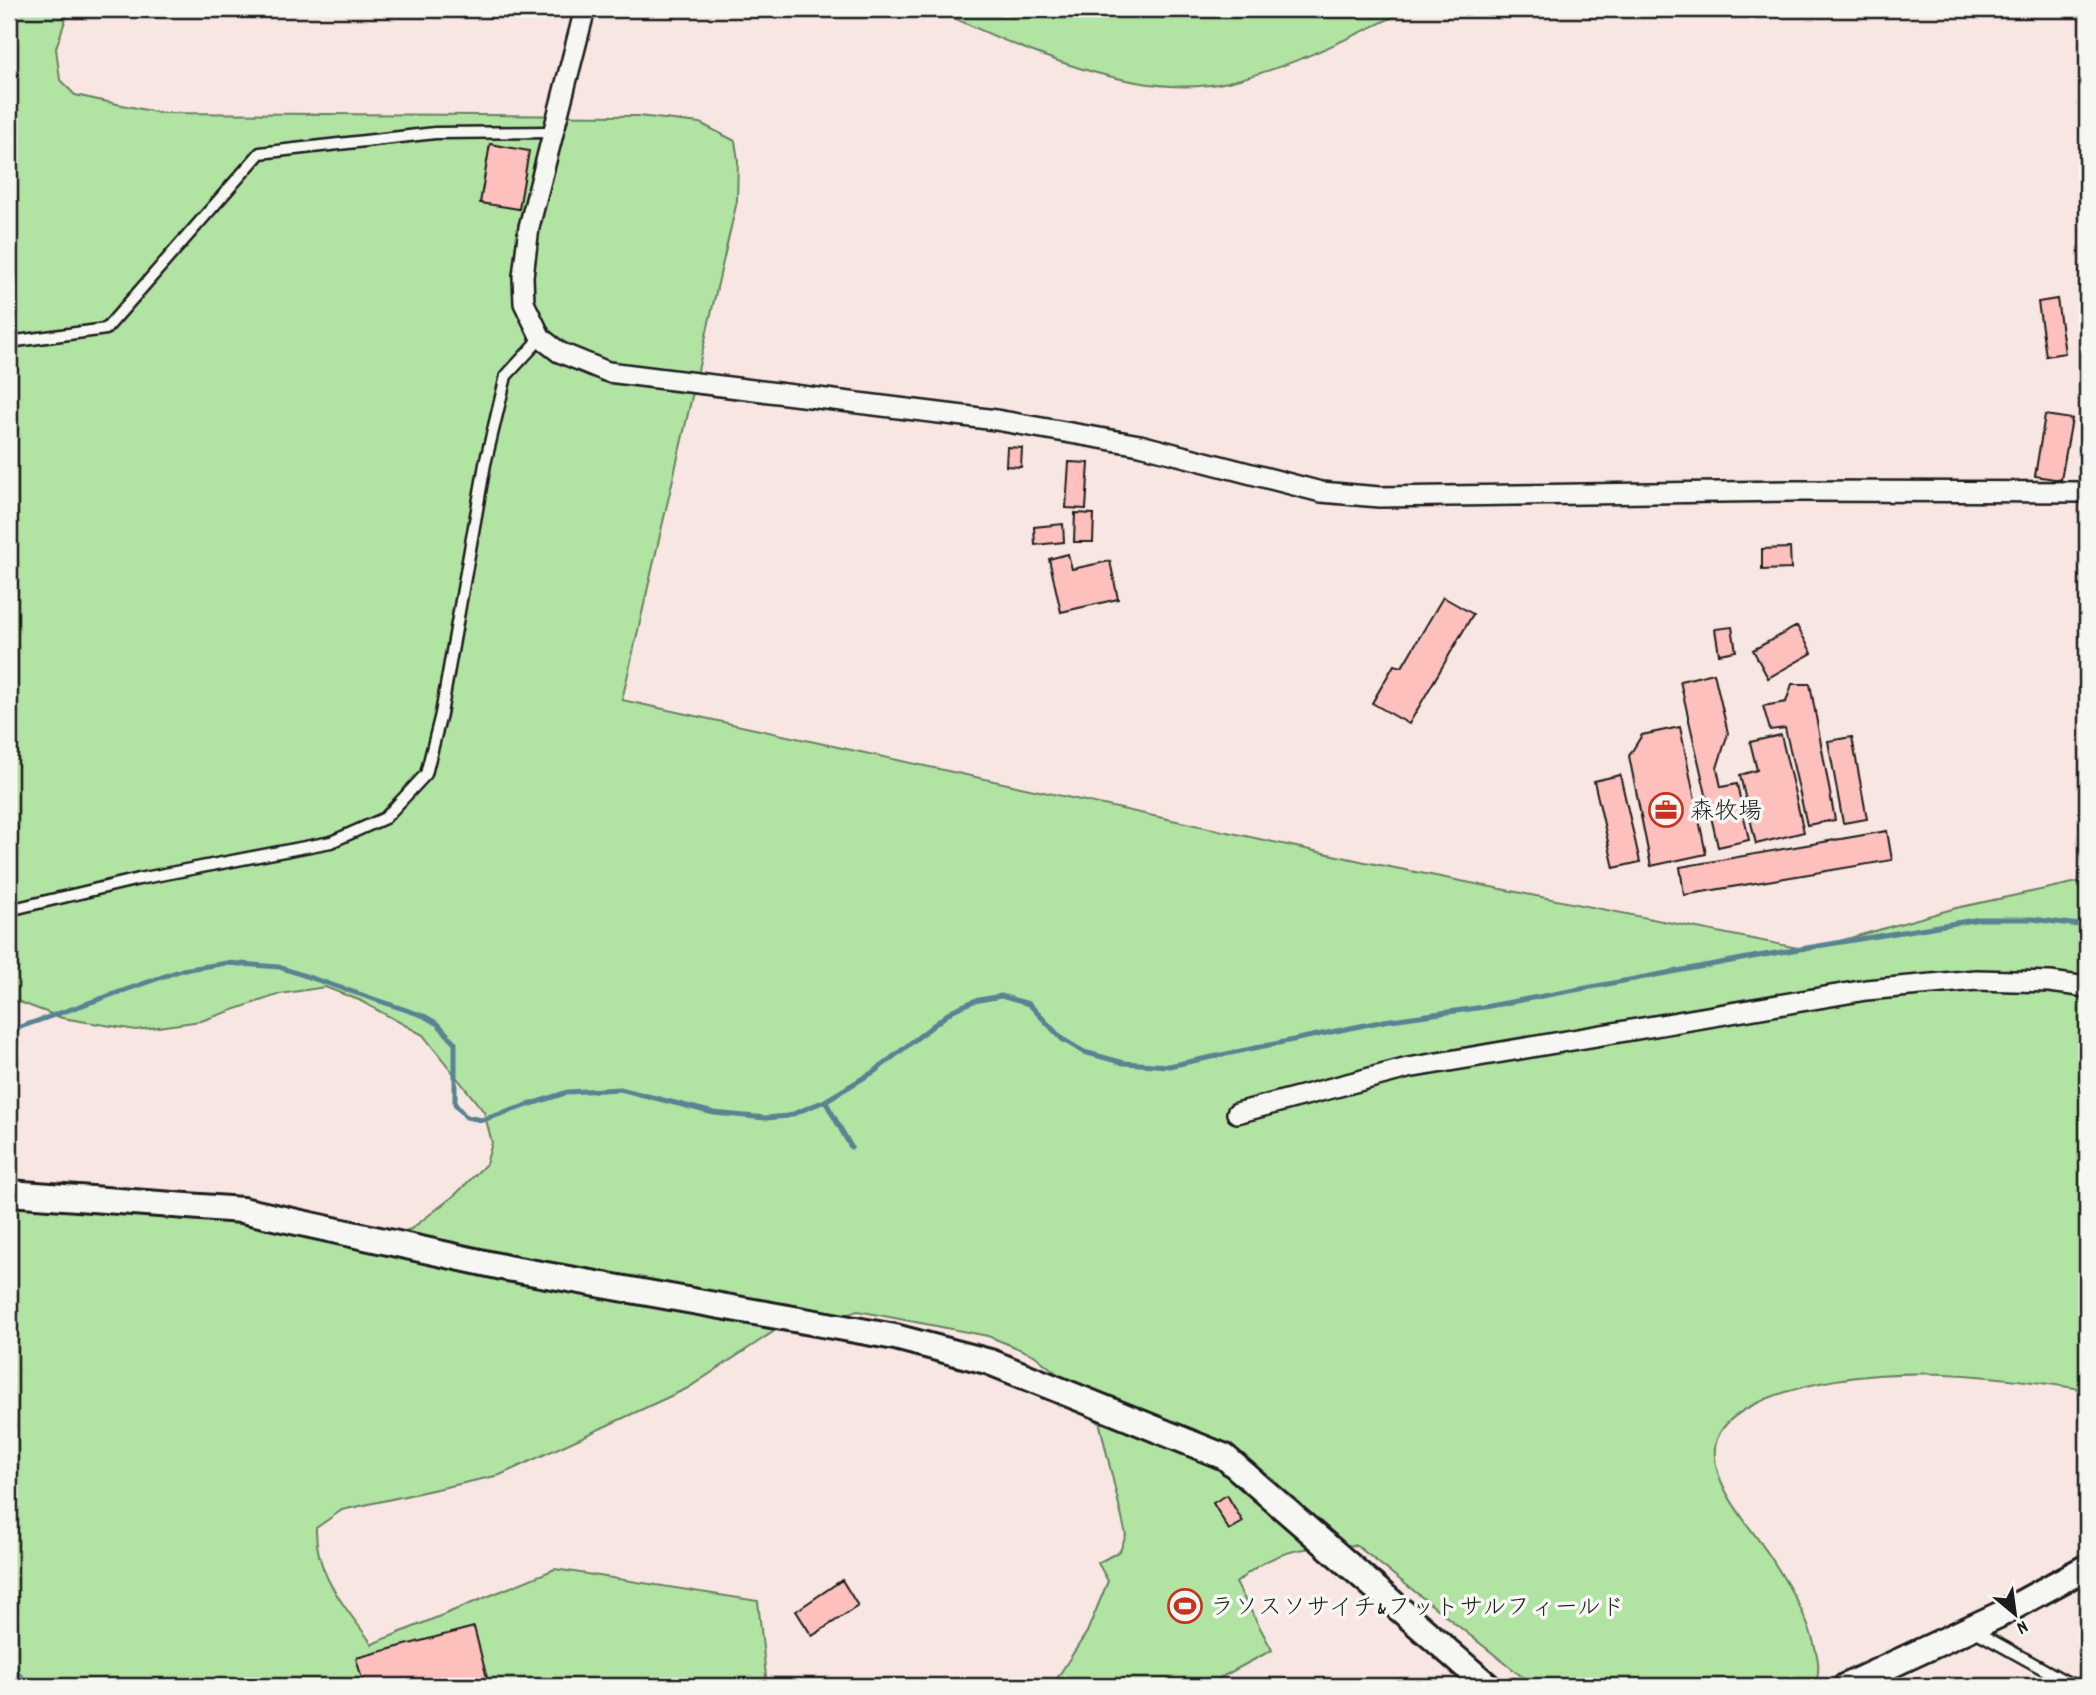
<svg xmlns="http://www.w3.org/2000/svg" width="2096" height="1695" font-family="Dekko,'Klee One',sans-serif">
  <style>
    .green { fill: #b1e3a3; stroke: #668060; stroke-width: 2 }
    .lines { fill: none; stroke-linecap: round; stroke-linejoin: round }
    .stream { stroke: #588392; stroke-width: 5 }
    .building { fill: #fdc0bd; stroke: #1c1c1c; stroke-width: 2 }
    .service-casing { stroke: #1c1c1c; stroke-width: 15 }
    .minor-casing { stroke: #1c1c1c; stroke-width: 24 }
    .tertiary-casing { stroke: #1c1c1c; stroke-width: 30 }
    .service { stroke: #f6f6f2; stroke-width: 10 }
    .minor { stroke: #f6f6f2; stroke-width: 19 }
    .tertiary { stroke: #f6f6f2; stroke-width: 24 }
    .labels { text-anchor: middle; stroke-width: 7; stroke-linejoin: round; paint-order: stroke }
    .poi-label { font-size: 24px; fill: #1c1c1c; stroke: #f6f6f2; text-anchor: start }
  </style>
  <rect width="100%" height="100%" fill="#f8e6e2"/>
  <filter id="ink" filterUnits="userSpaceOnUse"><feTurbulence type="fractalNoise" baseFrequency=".0143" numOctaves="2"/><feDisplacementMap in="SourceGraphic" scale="14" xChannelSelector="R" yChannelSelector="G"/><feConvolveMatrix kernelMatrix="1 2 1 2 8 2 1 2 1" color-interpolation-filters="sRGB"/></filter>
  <g filter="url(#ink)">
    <!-- green -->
    <path class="green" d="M9 9H69L56 48 60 80 75 95 160 113 638 116 700 123 735 141 738 160 737 201 622 700 1365 862 1808 950 1956 908 2087 880V1390C1984 1373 1865 1360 1766 1399 1745 1408 1718 1422 1715 1448 1711 1488 1756 1532 1775 1564 1790 1588 1805 1613 1813 1640 1818 1658 1821 1668 1815 1686H1534L1356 1545C1306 1548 1275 1547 1236 1583L1272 1650 1205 1686H1052L1087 1632 1108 1581 1098 1563 1120 1551 1126 1535 1100 1425 1076 1389 1034 1355 988 1336 858 1311 776 1330 688 1388 500 1475 342 1510 316 1528C315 1576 346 1607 372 1644L555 1569 758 1601 767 1686H9V1181L51 1198 147 1202 358 1245 411 1229 455 1195 486 1164 492 1143 484 1112 423 1035 359 1000 325 987 280 994 201 1021 136 1030 62 1018 9 998Z
      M934 9H1410C1351 37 1292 67 1228 82 1136 103 1015 46 934 9Z"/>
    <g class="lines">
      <!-- stream -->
      <path class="stream" d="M9 1031 182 970 227 963 279 967 424 1016 438 1024 455 1043V1104L466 1117 482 1120 568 1092 620 1089 714 1113 766 1118 788 1116 825 1101 875 1071 953 1010 974 1001 1001 996 1029 1004 1062 1039 1084 1052 1124 1063 1169 1066 1384 1021 1484 1007 1758 956 1980 919H2033L2087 926
        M825 1101 851 1147
        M9 1665 31 1686"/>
    </g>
    <!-- building -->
    <path class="building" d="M490 144 529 151 519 209 480 203Z
      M2057 299 2065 353 2046 356 2038 302Z
      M2045 415 2072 419 2061 480 2035 476Z
      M1007 447 1022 448 1021 467 1006 466Z
      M1069 462 1089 463 1086 509 1066 508Z
      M1075 513 1094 514 1093 542H1074Z
      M1063 524 1064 542 1035 545 1034 527Z
      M1790 548 1791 569 1762 570V549Z
      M1068 554 1072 569 1110 561 1118 599 1061 612 1049 559Z
      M1443 597 1473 614 1409 724 1372 703 1394 665 1402 667Z
      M1797 626 1812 653 1768 678 1753 650Z
      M1732 627 1736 651 1719 654 1715 629Z
      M1714 673 1728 733 1717 768 1721 787 1737 784 1749 840 1718 847 1680 681Z
      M1792 684H1810L1835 820 1807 825 1785 728 1770 730 1763 706 1786 702Z
      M1680 727 1706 854 1651 866 1629 756 1642 735Z
      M1781 735 1804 832 1756 844 1740 775 1757 770 1750 742Z
      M1852 737 1867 819 1843 823 1828 741Z
      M1620 775 1640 862 1614 868 1594 781Z
      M1887 831 1892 860 1684 895 1680 867Z
      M1227 1495 1243 1522 1229 1530 1213 1503Z
      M842 1580 858 1606 812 1636 796 1611Z
      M474 1627 489 1686H364L356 1658Z"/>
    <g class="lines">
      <!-- service casing -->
      <g class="service-casing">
        <path id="service" d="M9 342 106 329 260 153 435 133 554 132
          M9 910 139 879 331 842 385 818 426 774 441 714 485 464 506 376 541 338
          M1973 1630 2074 1686"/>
      </g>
      <!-- minor casing -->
      <g class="minor-casing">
        <path id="minor" d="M585 9 529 227 523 276 524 303 541 338 559 352 608 372 996 420 1140 445 1321 492 1379 497 1794 491 2087 492
          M1237 1113 1408 1068 1866 990 1976 980 2050 982 2087 987"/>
      </g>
      <!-- tertiary casing -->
      <g class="tertiary-casing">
        <path id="tertiary" d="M9 1193 242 1210 507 1268 895 1337 990 1362 1225 1457 1488 1686
          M1846 1686 1999 1615 2087 1567"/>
      </g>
      <!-- service -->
      <use href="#service" class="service"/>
      <!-- minor -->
      <use href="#minor" class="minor"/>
      <!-- tertiary -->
      <use href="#tertiary" class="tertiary"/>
    </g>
  </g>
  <!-- icons -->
  <defs>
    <g id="office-ring" transform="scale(1.75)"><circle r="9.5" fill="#f6f6f2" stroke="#c8321e" stroke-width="1.5"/><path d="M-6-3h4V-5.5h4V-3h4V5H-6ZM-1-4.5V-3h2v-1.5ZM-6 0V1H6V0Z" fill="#c8321e"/></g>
    <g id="stadium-ring" transform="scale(1.75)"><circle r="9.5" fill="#f6f6f2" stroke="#c8321e" stroke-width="1.5"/><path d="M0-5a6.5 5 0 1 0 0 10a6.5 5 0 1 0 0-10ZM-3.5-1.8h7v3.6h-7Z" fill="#c8321e"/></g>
  </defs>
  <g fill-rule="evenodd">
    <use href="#office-ring" x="1666" y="810"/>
    <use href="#stadium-ring" x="1185" y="1606"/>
  </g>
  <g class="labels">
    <!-- poi labels -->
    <g class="poi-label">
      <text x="1690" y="818">森牧場</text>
      <text x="1210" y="1614">ラソスソサイチ&amp;フットサルフィールド</text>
    </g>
  </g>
  <!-- margin -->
  <rect width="2096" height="1695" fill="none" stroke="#f6f6f2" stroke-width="35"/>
  <rect x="18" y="18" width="2061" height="1660" fill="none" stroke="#1c1c1c" stroke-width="2.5" filter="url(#ink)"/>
  <!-- north arrow -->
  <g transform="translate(2015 1614) rotate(151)" stroke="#f6f6f2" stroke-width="5" paint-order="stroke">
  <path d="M0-5L12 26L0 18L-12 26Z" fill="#1c1c1c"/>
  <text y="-10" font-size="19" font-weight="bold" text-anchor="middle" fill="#1c1c1c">N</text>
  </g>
</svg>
